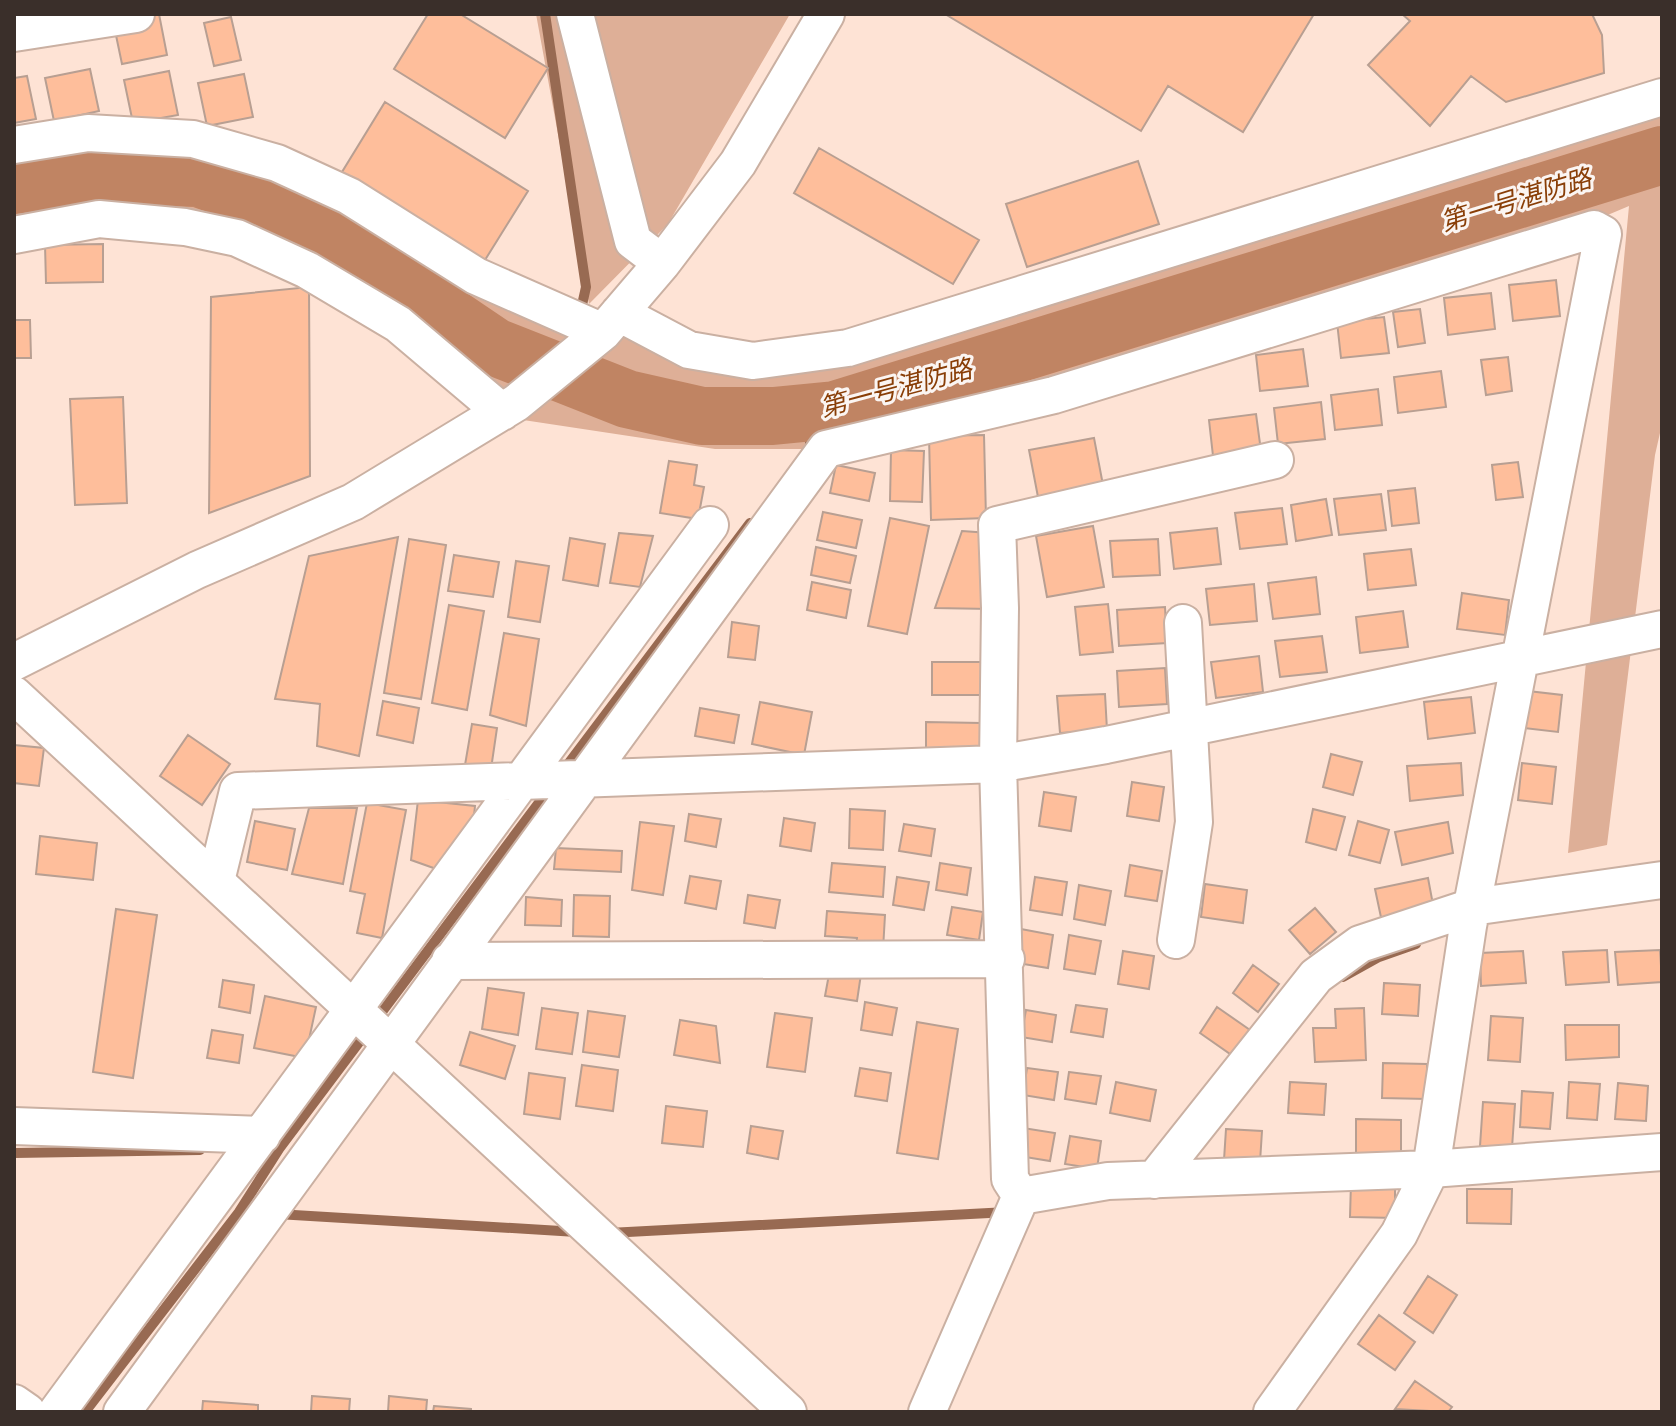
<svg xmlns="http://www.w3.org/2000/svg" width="1676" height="1426" font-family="'PT Sans Narrow','Noto Sans JP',sans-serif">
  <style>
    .green { fill: #deaf97 }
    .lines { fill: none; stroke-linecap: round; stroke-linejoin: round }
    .stream { stroke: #986a52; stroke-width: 10 }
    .river { stroke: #c08463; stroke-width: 58 }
    .building { fill: #febe9b; stroke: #b89f92; stroke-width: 2 }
    .minor-casing { stroke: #cab0a2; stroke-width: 40 }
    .minor { stroke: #fff; stroke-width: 36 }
    .labels { text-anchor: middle; stroke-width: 6; stroke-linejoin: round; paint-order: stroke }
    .water-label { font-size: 26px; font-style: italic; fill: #893e07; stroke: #fbf5f2 }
  </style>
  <rect width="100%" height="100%" fill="#fee3d5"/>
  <!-- green -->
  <path class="green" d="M536 14H790L668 224 589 304Z
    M1662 108V424L1655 455 1607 845 1568 853 1629 206 1527 249 826 449H715L510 418 398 324 218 234 14 235V145L52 139 288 168 655 345 738 375Z"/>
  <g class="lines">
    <!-- stream -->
    <path class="stream" d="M545 14 586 287 580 314
      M810 443 835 410
      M562 772 750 523
      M1343 977 1379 957 1416 944
      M14 1153 200 1150
      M277 1214 577 1232
      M609 1233 1008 1212
      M85 1412 239 1212 279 1149 550 788"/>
    <!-- river -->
    <path class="river" d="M14 185 84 175 198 178 268 203 323 231 495 347 627 399 702 416H773L835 410 1662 155"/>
  </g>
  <!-- building -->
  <path class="building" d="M148 14H159L167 55 122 64 113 21Z
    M428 14H460L548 68 505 138 394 69Z
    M945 14H1314L1243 132 1168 86 1141 131Z
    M1402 14H1592L1602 35 1604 73 1506 102 1471 76 1430 126 1368 65 1410 21Z
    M231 17 241 60 214 66 204 23Z
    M90 69 99 111 54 121 45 78Z
    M169 71 178 115 133 123 124 80Z
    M244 74 253 117 207 126 198 83Z
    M27 76 36 119 14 123V78Z
    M385 102 528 191 485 260 342 172Z
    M819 148 979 240 953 284 794 193Z
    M1138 161 1159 224 1027 267 1006 204Z
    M103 244V282L46 283 45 245Z
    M1556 280 1560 316 1513 321 1509 285Z
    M309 287 310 476 209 513 211 297Z
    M1491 293 1495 329 1448 335 1444 298Z
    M1420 309 1425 343 1398 347 1393 312Z
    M1384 317 1389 353 1341 358 1337 322Z
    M14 320H30L31 358H14Z
    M1303 349 1308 386 1260 391 1256 355Z
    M1508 357 1512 391 1486 395 1481 360Z
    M1441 371 1446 407 1398 413 1394 377Z
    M1378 389 1382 425 1335 430 1331 395Z
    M123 397 127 503 75 505 70 399Z
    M1321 402 1325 439 1278 444 1274 408Z
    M1256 414 1261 451 1213 456 1209 420Z
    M984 435 986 518 931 520 929 436Z
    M1094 438 1103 485 1038 497 1029 450Z
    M891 450 924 451 922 502 890 501Z
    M669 461 697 465 694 485 704 487 698 519 660 513Z
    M1518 462 1523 497 1496 500 1492 465Z
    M836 465 875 473 869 501 830 493Z
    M1415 488 1419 523 1392 526 1388 491Z
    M1381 494 1386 530 1339 535 1334 499Z
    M1326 499 1332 535 1296 541 1291 505Z
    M1282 508 1287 544 1240 549 1235 513Z
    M823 512 862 520 856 548 817 540Z
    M890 518 929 526 907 634 868 626Z
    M1093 526 1104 587 1047 597 1036 536Z
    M1217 528 1221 564 1174 569 1170 533Z
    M962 531 989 533 990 609 935 608Z
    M619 533 653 536 640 587 610 583Z
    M398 537 359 756 317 746 320 704 275 699 309 556Z
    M570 538 605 544 598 586 563 580Z
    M409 539 446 545 421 699 384 693Z
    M1158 539 1160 575 1113 577 1110 541Z
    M816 547 856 556 850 583 811 575Z
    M1411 549 1416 585 1368 590 1364 554Z
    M454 555 499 562 493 597 448 591Z
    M516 561 549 566 540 622 508 617Z
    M1316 577 1320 614 1273 619 1268 583Z
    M812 582 851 590 846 618 807 610Z
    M1254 584 1257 621 1210 625 1206 589Z
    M1462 593 1509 600 1505 635 1457 629Z
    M1108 604 1113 652 1080 655 1075 607Z
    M449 605 484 611 467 710 432 703Z
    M1165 607 1167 643 1119 646 1117 610Z
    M1403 611 1408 647 1360 653 1356 617Z
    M732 622 759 626 755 660 728 657Z
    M504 633 539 639 526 726 490 715Z
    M1322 636 1327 672 1280 677 1275 641Z
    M1259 656 1263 692 1216 698 1211 662Z
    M932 662H987V695H932Z
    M1165 668 1167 704 1119 707 1117 671Z
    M1528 691 1562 695 1558 732 1524 728Z
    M1105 694 1107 730 1060 733 1057 696Z
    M1471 697 1475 733 1428 739 1424 702Z
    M383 701 419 708 413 743 377 735Z
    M760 702 812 712 804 755 752 744Z
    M700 708 739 715 734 743 695 736Z
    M926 722 981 723V755H926Z
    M472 724 497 728 491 769 465 765Z
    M188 735 230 764 202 805 160 776Z
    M14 745 44 748 39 786 14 783Z
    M1331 754 1362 762 1353 795 1323 787Z
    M1461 763 1463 795 1410 801 1407 766Z
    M1522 763 1556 767 1552 804 1518 800Z
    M1132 782 1164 787 1159 821 1127 816Z
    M1044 792 1076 797 1071 831 1039 826Z
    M418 800 475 806 472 834 442 871 411 860Z
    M367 803 406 810 382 938 357 933 365 894 350 891Z
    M309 808H357L343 884 292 874Z
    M850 809 885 811 883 850 849 848Z
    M1313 809 1345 817 1336 850 1306 842Z
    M689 814 721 819 716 847 685 841Z
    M784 818 815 823 811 851 780 846Z
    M255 821 295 829 287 870 247 862Z
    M1358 821 1389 830 1380 863 1349 855Z
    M640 822 674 826 663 895 632 890Z
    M1448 822 1453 853 1402 865 1395 832Z
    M904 824 935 829 931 856 899 851Z
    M40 836 97 843 93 880 36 874Z
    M556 848 622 851 621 872 554 869Z
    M832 863 885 867 883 897 829 892Z
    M940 863 971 868 967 895 936 890Z
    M1130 865 1162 871 1157 901 1125 896Z
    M690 876 721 881 716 909 685 903Z
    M897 877 929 882 924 910 893 905Z
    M1035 877 1067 882 1062 915 1030 910Z
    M1428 878 1434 910 1382 922 1375 889Z
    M1205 884 1247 890 1243 923 1201 917Z
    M1079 885 1111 891 1105 925 1074 919Z
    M574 895 610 896 609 937 573 936Z
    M748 895 780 900 775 928 744 923Z
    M526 897 562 900 561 926 525 925Z
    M952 907 983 912 979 940 947 935Z
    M1315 908 1336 932 1310 954 1289 930Z
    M116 909 157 915 133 1078 93 1072Z
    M827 911 885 915 883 950 856 949 857 938 825 936Z
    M1021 929 1053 935 1048 968 1017 963Z
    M1069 935 1101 941 1095 974 1064 969Z
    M1607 950 1609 982 1566 985 1563 952Z
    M1660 950 1662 982 1618 985 1615 952Z
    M1123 951 1154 956 1149 989 1118 984Z
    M1523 951 1526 983 1481 986 1480 953Z
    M1253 965 1279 984 1258 1012 1233 993Z
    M830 969 861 974 857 1001 825 996Z
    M223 980 254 985 250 1013 219 1007Z
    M1384 983 1420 985 1418 1016 1382 1014Z
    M488 988 524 993 518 1035 482 1029Z
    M265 996 316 1007 305 1058 254 1048Z
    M865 1002 897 1008 892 1035 861 1030Z
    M1076 1005 1107 1009 1103 1037 1071 1032Z
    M1217 1007 1250 1030 1233 1056 1200 1033Z
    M542 1008 578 1013 572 1054 536 1049Z
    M1364 1008 1366 1060 1315 1062 1313 1028H1336L1335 1009Z
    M1026 1010 1056 1015 1052 1042 1021 1037Z
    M588 1011 625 1016 619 1057 583 1052Z
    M775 1013 812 1018 805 1072 767 1067Z
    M1491 1016 1523 1018 1520 1062 1488 1060Z
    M680 1020 716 1026 720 1063 674 1055Z
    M917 1022 958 1029 938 1159 897 1153Z
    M1565 1025H1619V1057L1566 1060Z
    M212 1030 243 1035 239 1063 207 1058Z
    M470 1032 515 1046 505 1079 460 1065Z
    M1383 1063 1427 1064V1099L1382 1098Z
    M582 1065 618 1070 613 1111 576 1106Z
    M860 1068 891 1073 887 1101 855 1096Z
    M1027 1068 1058 1072 1054 1100 1023 1095Z
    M1069 1072 1101 1076 1096 1104 1065 1099Z
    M529 1073 565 1078 560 1119 524 1114Z
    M1116 1082 1156 1090 1150 1121 1110 1113Z
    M1290 1082 1326 1084 1324 1115 1288 1113Z
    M1569 1082 1600 1084 1597 1120 1567 1118Z
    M1618 1083 1648 1086 1646 1121 1615 1119Z
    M1522 1091 1553 1093 1550 1129 1520 1127Z
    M1483 1102 1515 1104 1512 1148 1480 1146Z
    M666 1106 707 1111 703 1147 662 1143Z
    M1356 1119 1401 1120V1155L1356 1154Z
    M751 1126 783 1131 778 1159 747 1153Z
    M1023 1128 1055 1133 1050 1161 1019 1156Z
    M1226 1129 1262 1131 1260 1162 1224 1160Z
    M1070 1136 1101 1141 1097 1169 1065 1164Z
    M1351 1182 1395 1183V1218L1350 1217Z
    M1467 1189H1512L1511 1224 1467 1223Z
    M1428 1276 1457 1295 1433 1333 1404 1313Z
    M1379 1315 1415 1342 1395 1370 1358 1344Z
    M1415 1381 1452 1407 1448 1412 1395 1409Z
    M312 1396 350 1399 349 1412H311Z
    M389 1396 427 1400 426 1412H388Z
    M203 1401 258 1405V1412H202Z
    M434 1406 471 1409V1412H433Z"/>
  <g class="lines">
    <!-- minor casing -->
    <g class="minor-casing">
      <path id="minor" d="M575 14 633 241 662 263
        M14 33 136 14
        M14 145 88 133 193 139 277 163 349 196 476 276 603 332
        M14 235 99 219 185 227 237 238 307 270 398 324 502 412
        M619 313 689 350 753 361 848 348 1662 97
        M14 662 197 570 353 502 516 403 603 332 662 263 738 163 826 14
        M14 695 788 1412
        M216 881 238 791 998 764 1106 745 1662 629
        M1176 940 1194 822 1183 623
        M450 961 1006 959
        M14 1126 262 1135
        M1154 1180 1316 976 1360 944 1472 907 1662 880
        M1021 1196 1010 1179 998 764 1000 608 997 525 1275 460
        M14 1403 27 1412
        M57 1412 710 525
        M122 1412 826 449 1054 395 1594 229 1603 234 1468 926 1431 1169 1399 1234 1272 1412
        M927 1412 1021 1196 1108 1181 1431 1169 1662 1152"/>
    </g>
    <!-- minor -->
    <use href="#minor" class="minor"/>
  </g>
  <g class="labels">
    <!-- water labels -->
    <g class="water-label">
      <text transform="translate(1516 200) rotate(-17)" y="9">第一号湛防路</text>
      <text transform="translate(896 388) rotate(-15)" y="9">第一号湛防路</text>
    </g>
  </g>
  <!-- border -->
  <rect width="1676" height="1426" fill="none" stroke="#3a2f2a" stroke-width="32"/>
</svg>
